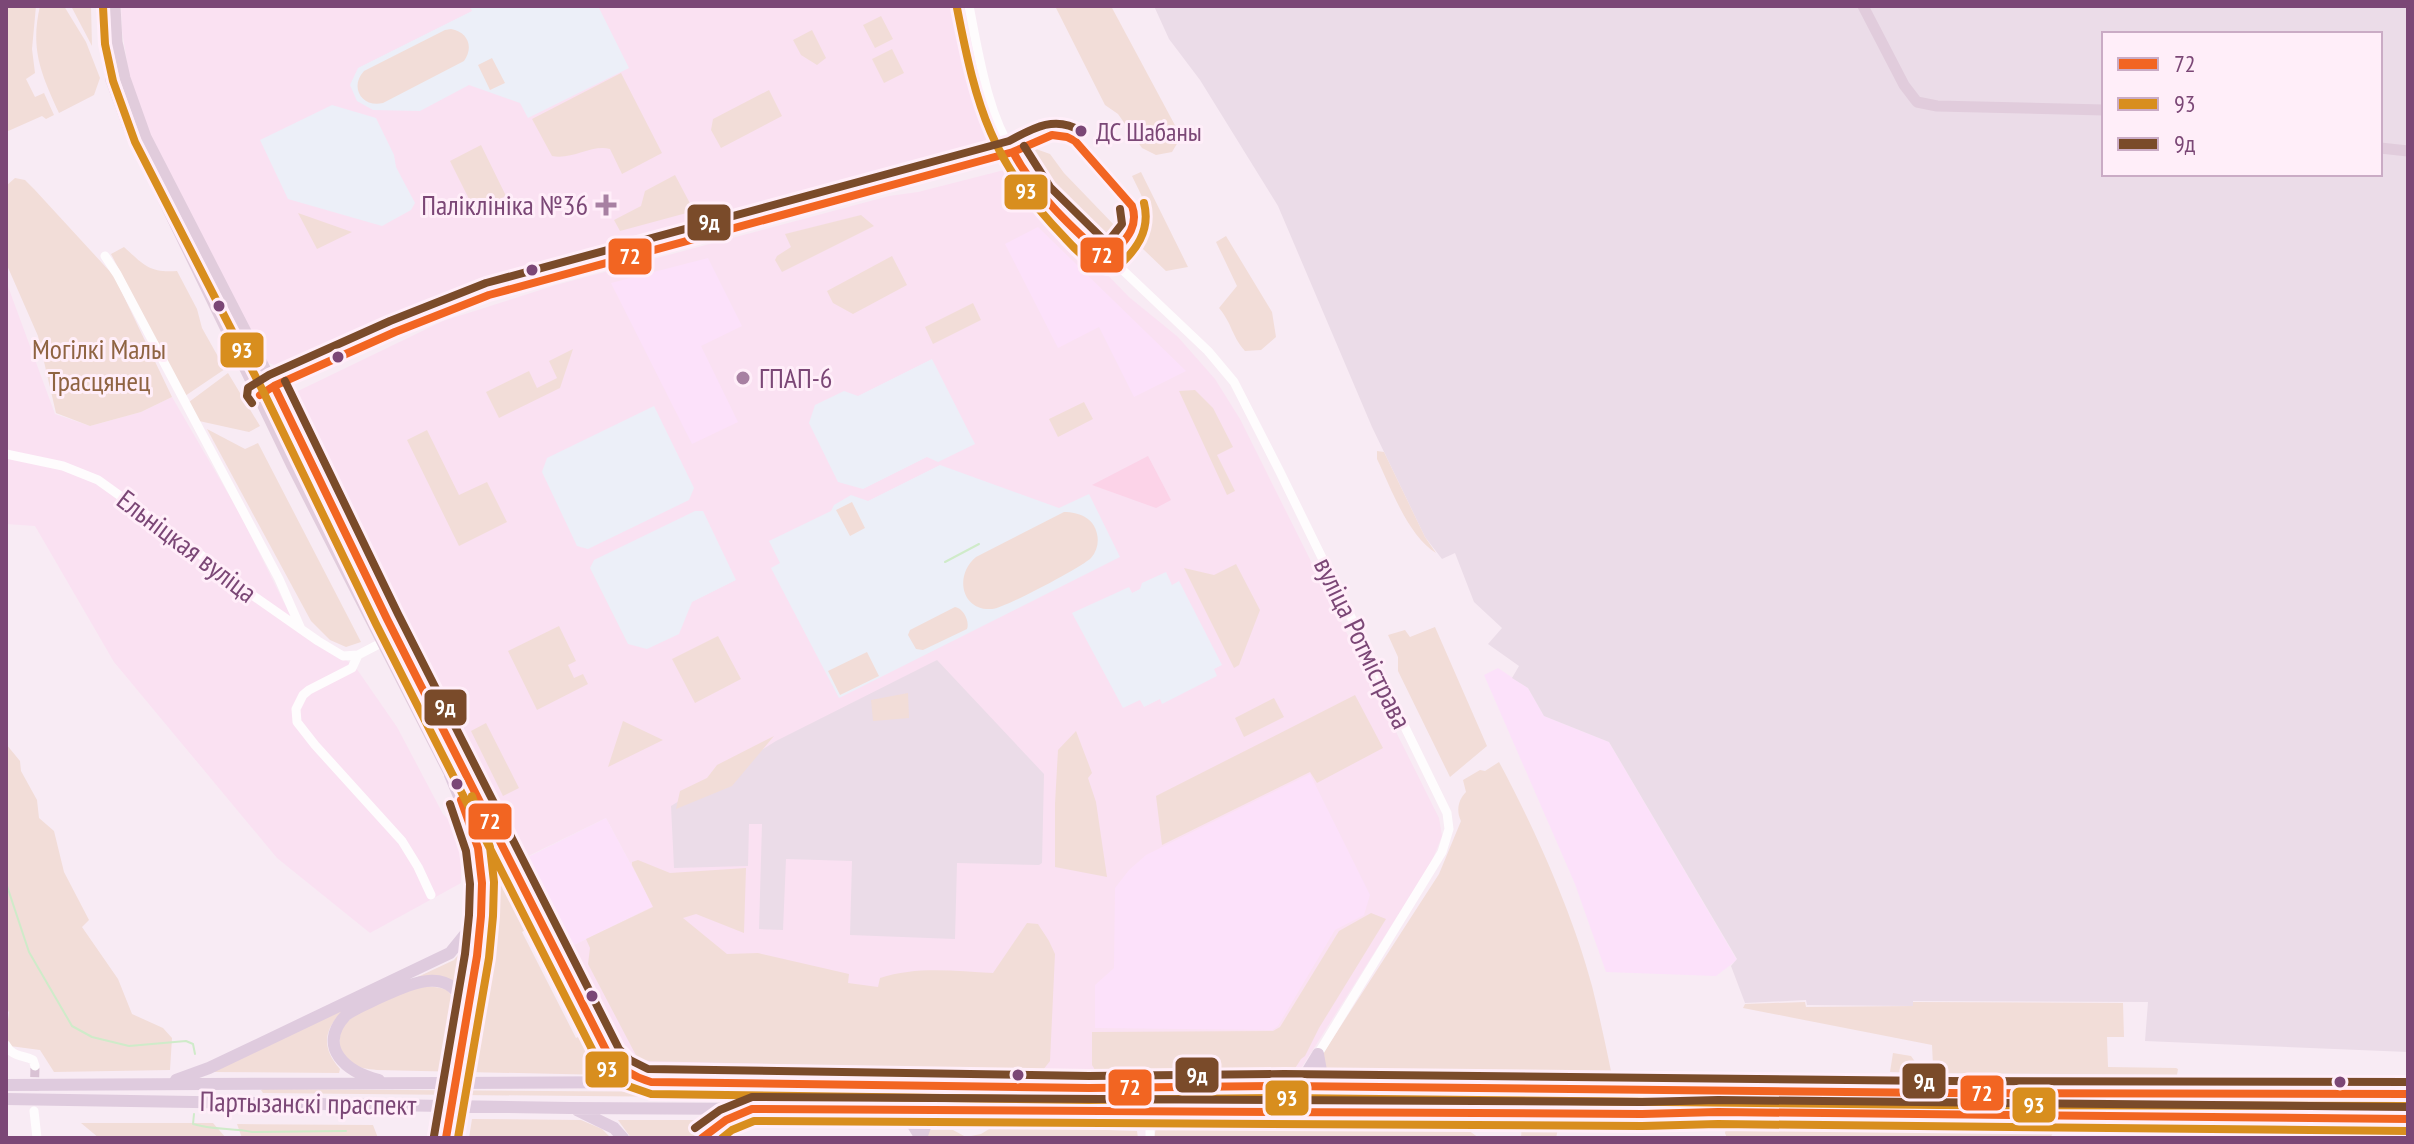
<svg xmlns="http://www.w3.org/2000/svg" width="2414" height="1144" font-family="'PT Sans Narrow',sans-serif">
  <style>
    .residential { fill: #fae1f2 }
    .commercial { fill: #fce1fa }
    .industrial { fill: #ebdce8; fill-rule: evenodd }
    .education { fill: #eceff8 }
    .green { fill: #f2ddd8 }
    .sand { fill: #fcd3e8 }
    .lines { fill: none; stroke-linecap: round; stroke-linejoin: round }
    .stream { stroke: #cfebc9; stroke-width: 2 }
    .minor-tunnel { stroke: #d9c2d4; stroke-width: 9; stroke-dasharray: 9 4.5; stroke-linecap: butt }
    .minor { stroke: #fefcfd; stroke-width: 9 }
    .major { stroke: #e1ccdc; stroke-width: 11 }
    .highway { stroke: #dfcbde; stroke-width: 12 }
    .bus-1-casing { stroke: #ffeef9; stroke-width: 14 }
    .bus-2-casing { stroke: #ffeef9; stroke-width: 14 }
    .bus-3-casing { stroke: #ffeef9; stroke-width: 14 }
    .bus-1 { stroke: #f26522; stroke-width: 8 }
    .bus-2 { stroke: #d88e1e; stroke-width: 8 }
    .bus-3 { stroke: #7a4b2a; stroke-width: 8 }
    .bus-dot { fill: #7b4776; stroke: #ffeef9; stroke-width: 3 }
    .poi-dot { fill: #a780a2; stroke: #ffeef9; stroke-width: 3 }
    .labels { text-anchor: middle; stroke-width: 6; stroke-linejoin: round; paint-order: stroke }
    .bus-label { font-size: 26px; fill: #7b4776; stroke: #ffeef9; text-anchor: start }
    .poi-label { font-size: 28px; fill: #7b4776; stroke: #ffeef9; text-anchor: end }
    .park-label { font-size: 28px; fill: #8f6442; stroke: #ffeef9 }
    .street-label { font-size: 28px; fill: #7b4776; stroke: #ffeef9 }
    .line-badge { stroke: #ffeef9; stroke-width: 3 }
    .badge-label { font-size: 22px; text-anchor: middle; font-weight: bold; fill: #fff }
  </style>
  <rect width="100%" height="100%" fill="#f8ebf4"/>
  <!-- residential -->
  <path class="residential" d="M121 6H961L977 93 994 147 509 278 285 368 268 363 148 130 130 81 122 31Z
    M1012 168 1027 192 1129 297 1178 337 1215 379 1240 419 1439 818 1442 836 1432 861 1292 1083 633 1070 617 1055 560 952 653 906 606 818 516 862 406 645 336 499 327 473 292 405 298 391 443 321 556 285 889 196 918 192Z
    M6 281 55 414 90 426 141 412 172 397 240 514 299 633 354 665 397 727 443 814 461 832V883L370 933 277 858 114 662 35 526 6 524Z"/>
  <!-- commercial -->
  <path class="commercial" d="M1038 227 1186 371 1134 397 1099 327 1058 348 1005 244Z
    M708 258 742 326 701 346 738 422 692 444 611 283Z
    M1498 668 1528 688 1544 716 1609 742 1737 960 1716 976 1606 972 1575 884 1484 675Z
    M1310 774 1370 895 1364 915 1335 930 1278 1026 1272 1030 1095 1028V985L1114 968 1115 888 1129 870 1146 855Z
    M606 818 653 906 560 952 516 863Z"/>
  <!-- industrial -->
  <path class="industrial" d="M1154 6H2408V1052L2145 1041 2148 1002 1913 1001V1006L1807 1005 1806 1000 1745 1003 1731 966 1737 959 1609 742 1544 716 1528 688 1512 678 1519 666 1488 644 1502 628 1474 602 1455 553 1442 559 1425 537 1372 427 1278 206 1200 80 1169 39ZM2104 34H2380V174H2104Z
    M937 660 1044 774 1042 863 1039 865 957 863 955 939 850 935 852 861 786 859 783 930 759 929 762 824H749L748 866 674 868 671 806 776 741Z"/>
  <!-- education -->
  <path class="education" d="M470 6H598L629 68 528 118 520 103 469 85 420 111 373 110 357 101 350 85 358 68 472 11Z
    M332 105 376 118 394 155 396 167 415 203 411 210 382 226 288 199 260 140Z
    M932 359 975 444 938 462 927 457 863 489 838 482 809 423 815 405 844 391 858 396Z
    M654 406 694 488 689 500 588 549 577 546 542 472 547 458Z
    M940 465 1059 508 1089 494 1120 557 839 698 771 568 780 563 769 541 831 511 834 505 851 495 868 501Z
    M695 511H703L736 580 692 602 679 634 647 649 628 644 590 568 594 560Z
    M1166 572 1172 585 1179 581 1222 665 1214 669 1217 676 1162 704 1160 699 1144 707 1140 700 1123 708 1072 613 1129 587 1132 593 1140 589 1142 583Z"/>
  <!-- green -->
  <path class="green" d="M6 6H36L32 49 35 73 26 79 35 97 44 93 54 115 46 119 42 116 6 132Z
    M40 6H64L86 42 100 78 94 95 59 113C41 74 30 49 40 6Z
    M71 6H91L92 46Z
    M1055 6H1111L1177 129 1178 142 1172 152 1156 155 1142 148 1118 114 1105 105Z
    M881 16 893 39 875 48 863 25Z
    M451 29C468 32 474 47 464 61L383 103C362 108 349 87 364 71L445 30Z
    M812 30 826 58 817 65 801 55 793 40Z
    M892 49 904 73 884 83 872 59Z
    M492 58 505 83 490 90 478 65Z
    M621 73 662 153 622 174 610 149C592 144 573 160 552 156L532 119Z
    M769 90 782 116 721 148 711 130 713 119Z
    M481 145 506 196 475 211 450 161Z
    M1036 149 1050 154 1064 173 1116 227 1119 234 1113 240C1083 225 1054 184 1034 157V152Z
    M1141 172 1188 267 1166 271 1143 249C1154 216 1146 205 1132 176Z
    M675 175 694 211 620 231 614 220 641 206 645 191Z
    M15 178 25 180 34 189 114 276 172 397 141 412 90 426 56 413 38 336 6 263V186Z
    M298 213 352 232 317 249Z
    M861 215 874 226 782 272 775 260 777 256 791 247 785 234Z
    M1226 236 1272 312 1276 337 1261 350 1245 351C1231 335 1233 325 1219 308L1237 286 1216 242Z
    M124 247C144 265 149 273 177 271L197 309 202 328 225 369 185 396 111 254Z
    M892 256 907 285 853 314 833 303 827 291Z
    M973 303 981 320 933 344 925 327Z
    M573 349 560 388 499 418 486 392 529 371 537 388 557 378 549 361Z
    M228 373 260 426 249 432 199 421 189 402Z
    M1195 390 1213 408 1233 447 1217 455 1235 491 1227 495 1179 391Z
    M1084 402 1093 419 1058 437 1049 419Z
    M207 429 245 449 258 443 361 642 346 647 330 640 311 621Z
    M427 430 459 495 487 482 507 522 459 546 407 440Z
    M1377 451 1384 452 1425 537 1436 553C1408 536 1391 488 1377 459Z
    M852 502 865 528 850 536 836 510Z
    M1064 512C1079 512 1094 518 1097 534 1099 542 1097 551 1091 558 1082 567 1005 608 992 609 961 611 954 575 976 557Z
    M1236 564 1260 610 1239 665 1234 668 1184 568 1214 575Z
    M955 607C963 608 970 621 967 629L923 650 916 649 908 635 910 630Z
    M559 626 576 661 568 665 574 678 583 674 588 684 537 710 508 651Z
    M1435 627 1487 746 1450 777 1398 671V657L1388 635 1405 630 1410 637Z
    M718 636 741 679 695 703 672 659Z
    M867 652 879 676 840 695 828 671Z
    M908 693 909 718 873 721 871 700Z
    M1355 695 1383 748 1317 783 1310 772 1162 845 1156 796Z
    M1274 698 1284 717 1244 737 1235 718Z
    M623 721 663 740 608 767Z
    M486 723 519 788 503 796 471 731Z
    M1076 731 1092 773 1088 778 1096 802 1107 877 1055 867V804L1058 750Z
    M774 736 732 786 676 809 680 791 707 778 717 765Z
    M6 744 20 761 21 771 37 800 39 818 54 831 64 872 89 920 82 927 118 979 132 1014 163 1028 172 1038 170 1070 54 1072 40 1050 10 1046 6 1036 9 1012 6 1009Z
    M1499 762C1534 827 1573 914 1592 986 1599 1014 1605 1042 1611 1071L1324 1069 1322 1062 1324 1052 1439 874 1461 821C1456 811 1458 800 1466 792L1463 780 1480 770 1485 771Z
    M505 860 535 920 533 925 522 932 576 1038 588 1032 592 1034 608 1071 605 1075 377 1070C357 1068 352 1066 339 1050L340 1028C363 1005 416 977 447 990 464 1008 454 1037 450 1059L477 1058C484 1009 496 957 496 906 495 891 490 876 497 863Z
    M638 860 670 873 746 868 744 933 696 914 683 918 727 954 758 953 849 974 848 983 878 987 880 978C916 966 955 971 993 973L1027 923 1038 924 1049 941 1055 954 1050 1061 1043 1070 639 1061 588 964 590 948 586 939 653 907 632 865V862Z
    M1371 913 1386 919 1319 1028 1305 1056 1301 1059 1294 1070 1167 1072 1148 1075 1141 1072 1101 1073 1095 1070 1092 1065V1032L1273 1031 1280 1027 1339 931Z
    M470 941 474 946 468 988 465 990 449 979 407 982 454 960Z
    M1805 1002 1806 1007 1913 1006V1002L2123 1003 2124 1037H2107L2108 1067 2176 1068 2178 1069 2177 1075 1939 1073 1933 1065 1932 1045 1743 1008 1745 1004Z
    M347 1007C325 1027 319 1045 340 1069L339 1073 212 1072Z
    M1893 1053 1911 1056 1923 1073 1890 1072Z
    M1942 1077 2174 1079 2168 1082 1944 1079Z
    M263 1089 1135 1095 1139 1097 1136 1099 1100 1098 1089 1101 263 1093 261 1090Z
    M1152 1096 2408 1104V1110L1158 1101 1150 1100Z
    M472 1119 581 1120 602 1129 611 1138H469Z
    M618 1120H714L691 1138H631Z
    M1162 1121 1449 1123 1461 1125 1479 1138H1154L1157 1122Z
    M81 1123H213L226 1138H99Z
    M1522 1123 1559 1124 1556 1138H1521Z
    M237 1124 373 1125 378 1138H242Z
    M1735 1124 2052 1126 2057 1127 2050 1138H1727L1725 1133 1726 1128Z
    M994 1126 1137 1131 1138 1138H925L927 1130H953L966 1137 981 1134Z"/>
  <!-- sand -->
  <path class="sand" d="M1148 456 1171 500 1156 508 1092 485Z"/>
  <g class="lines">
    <!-- stream -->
    <path class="stream" d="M945 562 979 544
      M6 883 29 952 72 1026 92 1037 129 1046 186 1041 193 1044 195 1054
      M194 1114 193 1124C212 1130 233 1128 252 1132L346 1131"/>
    <!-- minor-tunnel -->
    <path class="minor-tunnel" d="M34 1104 35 1066"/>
    <!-- minor -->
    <path class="minor" d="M969 6C975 36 980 67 989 97 1007 163 1053 211 1102 255L1110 258
      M1013 152C1028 166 1040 183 1054 199 1072 219 1097 235 1110 258L1208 351 1234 382 1280 472 1447 813 1449 829 1442 852 1318 1054
      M105 256 117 274 279 579 301 629
      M259 394 395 332 489 295 1013 152
      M6 454 63 466 98 480 183 541 255 597 318 641 343 656 358 655
      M383 642 358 655 352 668 309 690 303 695 296 709 297 722 315 745 402 841 418 867 431 895
      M6 1045C12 1057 23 1055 33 1060L35 1066
      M34 1111 37 1138
      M1150 1138V1110"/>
    <!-- major -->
    <path class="major" d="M103 6 111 80 129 129 292 466 450 775
      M115 6 117 42 125 78 146 137 274 386 387 619 462 764
      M1863 6 1904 85 1917 102 1937 106 2104 110
      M2380 148 2408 151"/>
    <!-- highway -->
    <path class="highway" d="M450 775 471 825 478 850
      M481 803 609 1056 617 1066 639 1079
      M1318 1054 1321 1071 1338 1086
      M176 1080 209 1068 450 953 467 932 482 883
      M379 1080C346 1072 316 1047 346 1015 357 1007 369 1003 381 997 412 983 453 963 466 1011
      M1291 1084 1304 1077 1318 1054
      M6 1085 651 1082 912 1084 1089 1088 1284 1086 1939 1093 2408 1094
      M6 1099 570 1108 1642 1114 1718 1112 2408 1119
      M577 1110 614 1128 623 1138
      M895 1110 913 1125 921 1138
      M446 1138 476 960
      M456 1138C472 1040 502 921 481 823 476 803 469 784 462 764
      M702 1138 726 1120 747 1111
      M921 1138 926 1124 944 1111"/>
    <!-- bus-1 casing -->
    <g class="bus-1-casing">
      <path id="bus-1" d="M1052 135 1067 137 1075 141 1132 206C1140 228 1123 242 1110 258L1102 255C1068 224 1035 193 1013 152Z
        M274 386 387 619 609 1056C621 1070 634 1077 651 1082L1089 1088 1284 1086 1939 1093 2408 1094
        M260 395 274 386 395 332 489 295 1013 152
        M446 1138 477 956 481 916 482 883 478 848 461 800
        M702 1138 726 1120 752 1109 1642 1114 1718 1112 2408 1119"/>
    </g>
    <!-- bus-2 casing -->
    <g class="bus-2-casing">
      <path id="bus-2" d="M103 7 105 44 113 81 135 142 263 391 376 624 598 1061 622 1084 651 1094 1089 1100 1284 1098 1939 1105 2408 1106
        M957 8C977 110 991 161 1065 238 1077 251 1096 272 1115 269 1136 251 1151 231 1144 203
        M458 1138 489 958 493 916 494 882 490 847 472 796
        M722 1138 732 1130 754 1121 1642 1126 1718 1124 2408 1131"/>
    </g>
    <!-- bus-3 casing -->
    <g class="bus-3-casing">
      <path id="bus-3" d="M1024 146 1050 187 1107 243 1122 224 1120 209
        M285 381 398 614 619 1049 630 1060 648 1069 1089 1076 1284 1074 1939 1081 2408 1082
        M252 403 247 396 248 388 269 375 390 321 486 283 1009 141C1033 128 1055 115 1081 131
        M695 1128 720 1110 752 1097 1642 1102 1718 1100 2408 1107
        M434 1136 465 954 469 915 470 884 466 851 450 804"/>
    </g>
    <!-- bus-1 -->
    <use href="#bus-1" class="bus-1"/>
    <!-- bus-2 -->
    <use href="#bus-2" class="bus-2"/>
    <!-- bus-3 -->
    <use href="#bus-3" class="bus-3"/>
  </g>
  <!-- markers -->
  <g class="bus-dot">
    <circle cx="1081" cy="131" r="7"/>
    <circle cx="532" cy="270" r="7"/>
    <circle cx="219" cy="306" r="7"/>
    <circle cx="338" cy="357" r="7"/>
    <circle cx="457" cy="784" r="7"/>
    <circle cx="592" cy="996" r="7"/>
    <circle cx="1018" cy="1075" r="7"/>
    <circle cx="2340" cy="1082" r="7"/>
  </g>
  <g class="poi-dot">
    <path d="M602 193h8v8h8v8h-8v8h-8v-8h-8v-8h8z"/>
    <circle cx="743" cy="378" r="8"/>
  </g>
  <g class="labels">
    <!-- bus labels -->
    <g class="bus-label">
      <text x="1096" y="141">ДС Шабаны</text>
    </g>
    <!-- poi labels -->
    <g class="poi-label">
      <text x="588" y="215">Паліклініка №36</text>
      <text x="759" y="388" text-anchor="start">ГПАП-6</text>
    </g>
    <!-- park labels -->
    <g class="park-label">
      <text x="99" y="359">Могілкі Малы<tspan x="99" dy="32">Трасцянец</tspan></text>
    </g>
    <!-- street labels -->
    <g class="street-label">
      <text transform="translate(187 546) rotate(37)" y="10">Ельніцкая вуліца</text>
      <text transform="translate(1363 643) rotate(64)" y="10">вуліца Ротмістрава</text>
      <text transform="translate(308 1103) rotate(1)" y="10">Партызанскі праспект</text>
    </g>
  </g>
  <g class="line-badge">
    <rect x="1003" y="173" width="46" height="38" rx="8" fill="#d88e1e"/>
    <rect x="686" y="203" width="46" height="39" rx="8" fill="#7a4b2a"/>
    <rect x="1079" y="236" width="46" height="38" rx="8" fill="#f26522"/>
    <rect x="607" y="237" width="46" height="39" rx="8" fill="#f26522"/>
    <rect x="219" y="331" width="46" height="38" rx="8" fill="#d88e1e"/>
    <rect x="423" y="688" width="45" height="39" rx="8" fill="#7a4b2a"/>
    <rect x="467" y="802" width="46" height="39" rx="8" fill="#f26522"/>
    <rect x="584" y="1050" width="46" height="39" rx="8" fill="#d88e1e"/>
    <rect x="1174" y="1056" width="46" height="38" rx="8" fill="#7a4b2a"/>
    <rect x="1901" y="1062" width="46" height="38" rx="8" fill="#7a4b2a"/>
    <rect x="1107" y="1068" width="46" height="39" rx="8" fill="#f26522"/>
    <rect x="1959" y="1074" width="46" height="38" rx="8" fill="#f26522"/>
    <rect x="1264" y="1079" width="46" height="38" rx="8" fill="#d88e1e"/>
    <rect x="2011" y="1086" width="46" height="38" rx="8" fill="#d88e1e"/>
  </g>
  <g class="badge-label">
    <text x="1026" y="199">93</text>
    <text x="709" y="230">9д</text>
    <text x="1102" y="263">72</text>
    <text x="630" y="264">72</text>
    <text x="242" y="358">93</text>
    <text x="445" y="715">9д</text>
    <text x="490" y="829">72</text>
    <text x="607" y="1077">93</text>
    <text x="1197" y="1083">9д</text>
    <text x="1924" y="1089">9д</text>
    <text x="1130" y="1095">72</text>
    <text x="1982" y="1101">72</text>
    <text x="1287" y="1106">93</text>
    <text x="2034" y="1113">93</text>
  </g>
  <!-- border -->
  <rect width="2414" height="1144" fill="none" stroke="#7b4776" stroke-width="16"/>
  <!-- legend -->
  <rect x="2102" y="32" width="280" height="144" fill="#ffeef9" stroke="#caabc5" stroke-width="2"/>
  <rect x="2118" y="58" width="40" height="12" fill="#f26522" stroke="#caabc5" stroke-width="2"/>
  <text x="2174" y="72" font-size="24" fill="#7b4776">72</text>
  <rect x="2118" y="98" width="40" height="12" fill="#d88e1e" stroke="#caabc5" stroke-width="2"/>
  <text x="2174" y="112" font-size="24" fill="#7b4776">93</text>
  <rect x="2118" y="138" width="40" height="12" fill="#7a4b2a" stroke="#caabc5" stroke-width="2"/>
  <text x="2174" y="152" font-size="24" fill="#7b4776">9д</text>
</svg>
